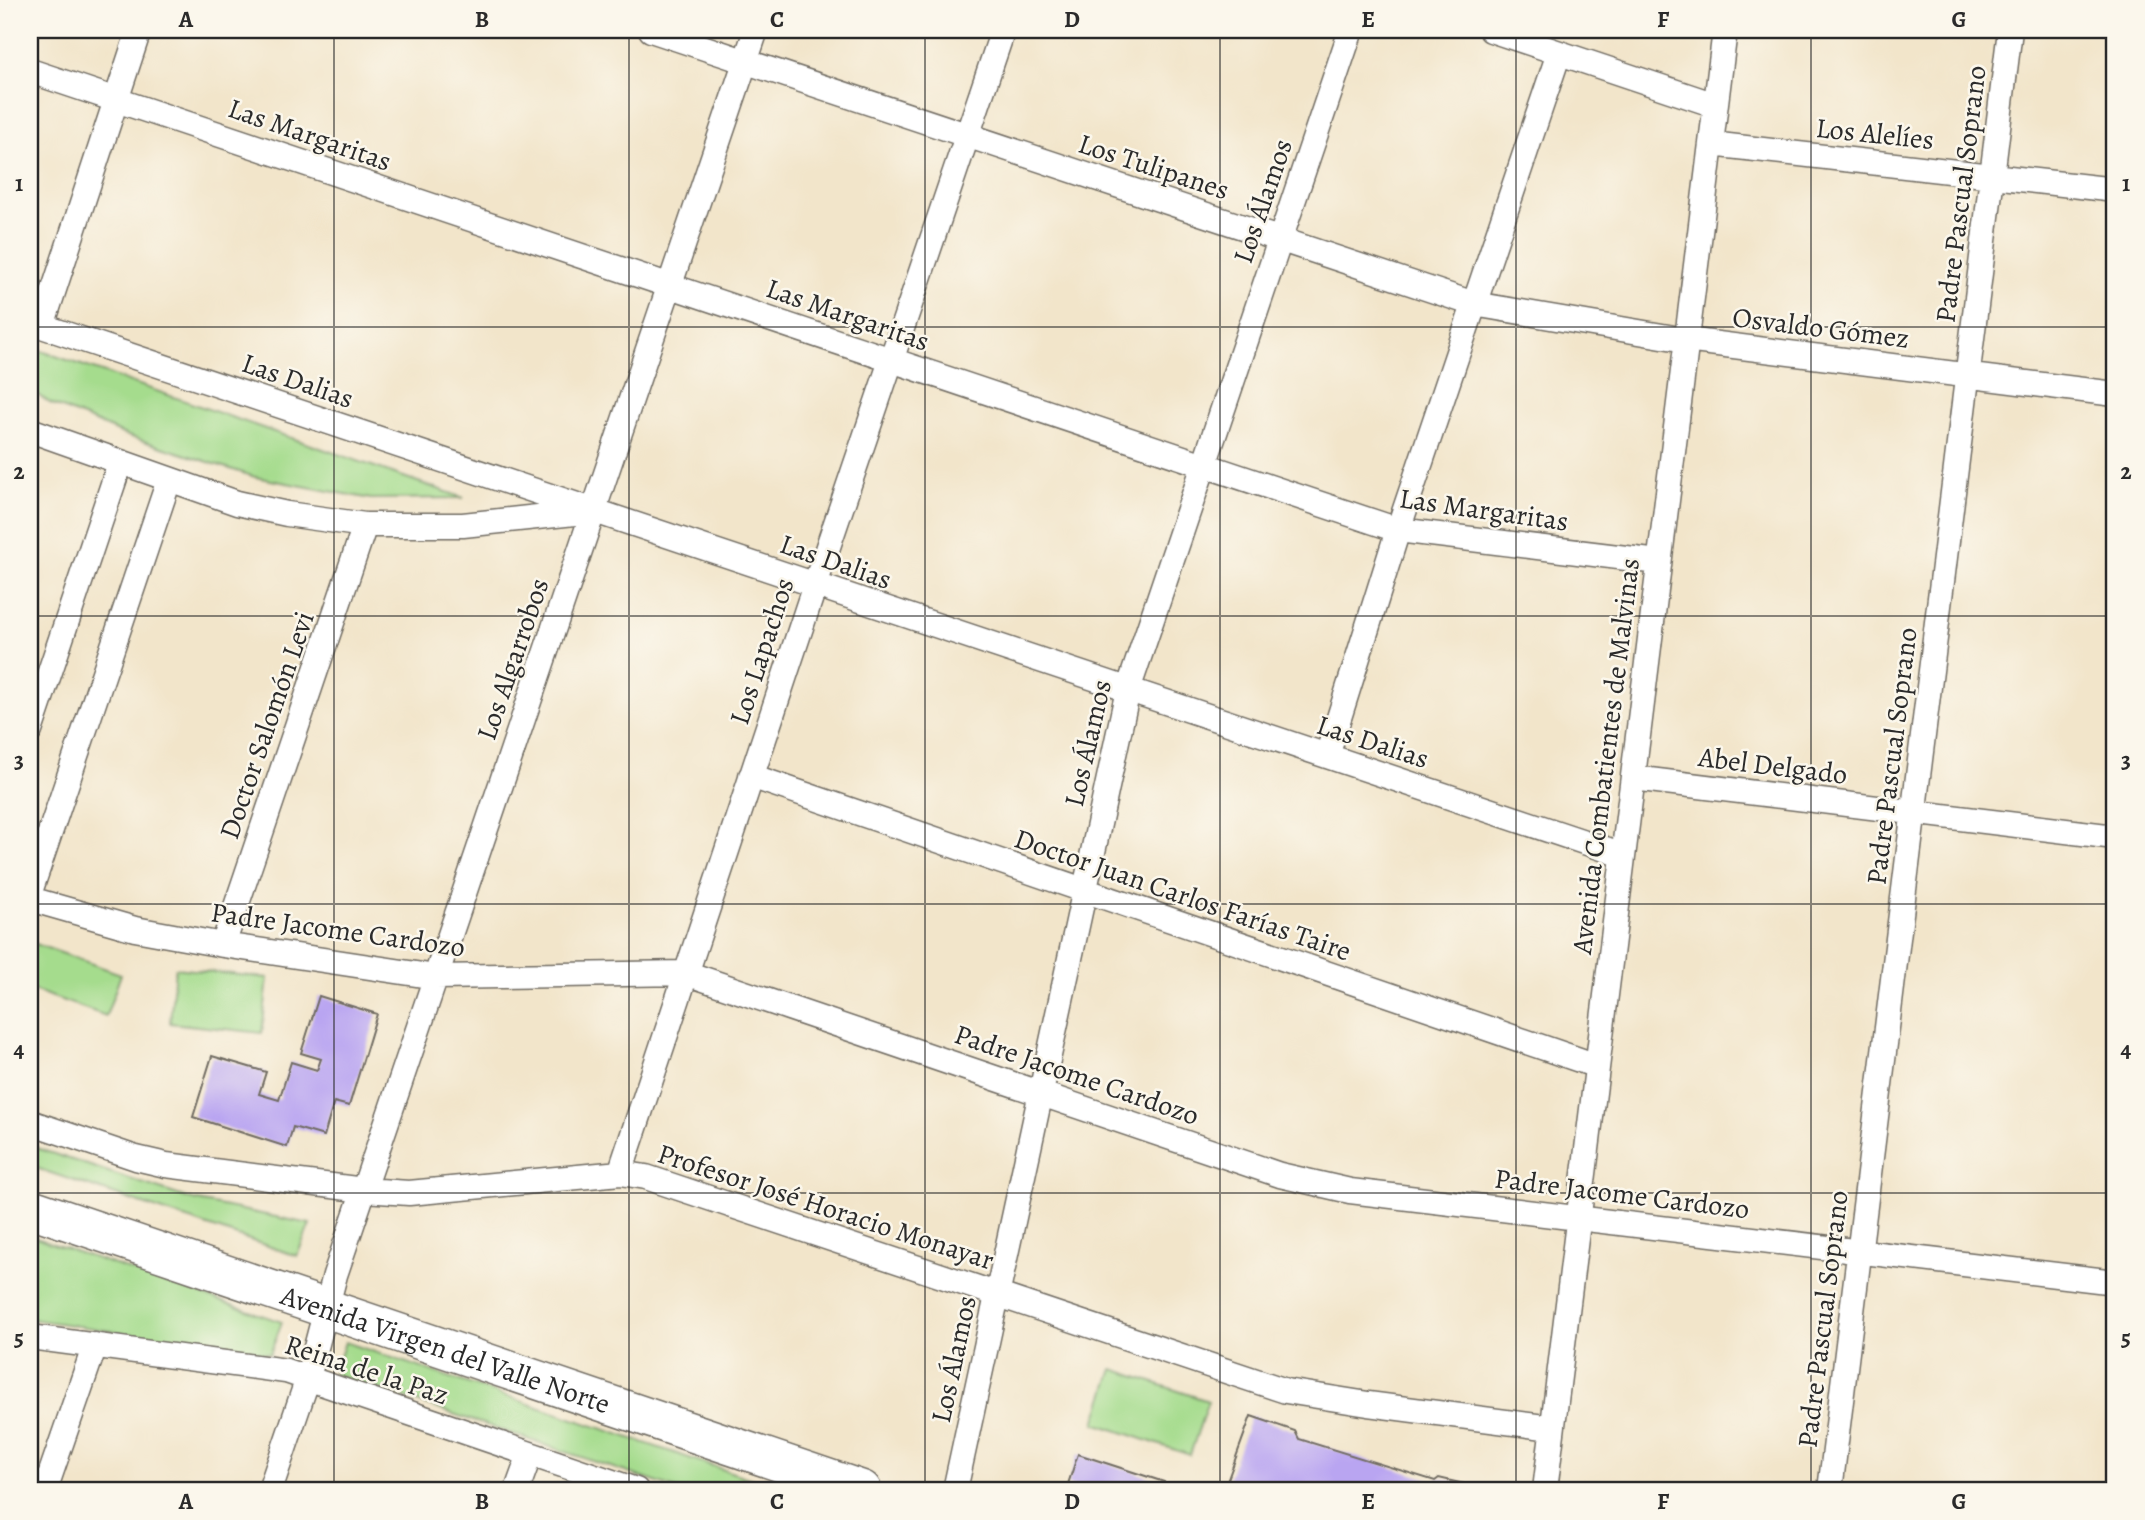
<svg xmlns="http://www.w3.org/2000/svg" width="2145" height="1520" font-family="Alegreya,serif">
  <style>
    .green { fill: #a5dc8d; stroke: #68845c; stroke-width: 2 }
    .building { fill: #b9a5f1 }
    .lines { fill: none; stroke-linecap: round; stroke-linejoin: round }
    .street-casing { stroke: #716c63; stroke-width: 27 }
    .primary-casing { stroke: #716c63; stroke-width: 41 }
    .street { stroke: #fff; stroke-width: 24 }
    .primary { stroke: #fff; stroke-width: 38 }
    .grid { fill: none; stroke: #2b2b2b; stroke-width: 2; stroke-opacity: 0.55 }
    .labels { text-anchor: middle; stroke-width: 5; stroke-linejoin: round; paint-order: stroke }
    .street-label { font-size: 28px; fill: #2b2b2b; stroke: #fbf7ec }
    .neatline { fill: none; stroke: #2b2b2b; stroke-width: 2.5 }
    .grid-label { font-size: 23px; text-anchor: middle; font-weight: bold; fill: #2b2b2b }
  </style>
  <rect width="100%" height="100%" fill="#fbf7ec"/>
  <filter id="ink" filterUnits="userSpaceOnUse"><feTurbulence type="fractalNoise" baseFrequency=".0143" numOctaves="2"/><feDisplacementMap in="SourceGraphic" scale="14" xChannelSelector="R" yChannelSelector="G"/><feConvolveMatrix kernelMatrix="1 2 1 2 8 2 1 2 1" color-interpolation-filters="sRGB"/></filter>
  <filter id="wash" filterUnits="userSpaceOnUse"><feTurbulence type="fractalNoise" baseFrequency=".00686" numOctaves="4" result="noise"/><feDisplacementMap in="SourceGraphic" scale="28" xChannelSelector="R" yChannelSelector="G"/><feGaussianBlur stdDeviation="1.57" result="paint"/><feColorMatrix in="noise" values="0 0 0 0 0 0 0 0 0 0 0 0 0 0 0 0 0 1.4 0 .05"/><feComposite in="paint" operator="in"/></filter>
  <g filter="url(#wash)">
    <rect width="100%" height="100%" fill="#f2e5ca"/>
    <!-- green -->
    <path class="green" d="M30 347 464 498 371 499 255 477 128 436 50 403 30 390Z
      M30 942 121 974 106 1016 30 989Z
      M175 968 268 978 262 1033 170 1023Z
      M30 1146 193 1200 310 1224 297 1256 30 1166Z
      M30 1236 282 1322 270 1354 30 1319Z
      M345 1342 784 1490H679L334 1374Z
      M1113 1369 1208 1401 1190 1455 1095 1423Z"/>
    <g id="blocks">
      <!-- building -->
      <path class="building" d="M319 996 377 1014 349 1106 334 1102 324 1136 293 1127 287 1147 193 1117 212 1056 266 1072 259 1094 279 1100 291 1062 317 1070 321 1059 301 1053Z
        M1251 1416 1295 1431 1299 1439 1435 1481 1439 1478 1473 1486 1472 1490H1224Z
        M1078 1454 1164 1482 1162 1490H1087L1068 1484Z"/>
    </g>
  </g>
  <g filter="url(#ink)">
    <use href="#blocks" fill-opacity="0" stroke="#716c63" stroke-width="2"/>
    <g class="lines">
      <!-- street casing -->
      <g class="street-casing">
        <path id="street" d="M651 30 1474 304 1686 340 2115 394
          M1491 30 1715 105
          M30 71 1398 530 1659 562
          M1711 144 2115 190
          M30 322 1623 855
          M42 326 139 30
          M30 430 237 503 287 514 365 525H463L584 512
          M30 731 120 463
          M1327 756 1398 530 1559 53
          M751 776 1597 1066
          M1633 778 2115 837
          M30 892 169 480
          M30 899 135 929 223 945 436 977 686 973 1280 1175 1350 1191 2115 1282
          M223 945 365 525
          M30 1122 136 1158 166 1165 364 1190 409 1193 620 1173 646 1177 1286 1391 1368 1404 1552 1428
          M620 1173 815 585 1003 30
          M30 1337 286 1371 636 1490
          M45 1490 95 1345
          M270 1490 308 1378 335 1275 756 30
          M517 1490 530 1454
          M955 1490 1128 690 1351 30
          M1545 1490 1725 30
          M1830 1490 2010 30
          M2115 1490V1489"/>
      </g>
      <!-- primary casing -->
      <g class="primary-casing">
        <g id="primary">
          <path id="s1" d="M30 1208 862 1490"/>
        </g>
      </g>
      <!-- street -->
      <use href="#street" class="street"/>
      <!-- primary -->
      <use href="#primary" class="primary"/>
    </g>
  </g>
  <!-- grid -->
  <path class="grid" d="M334 30V1490M629 30V1490M925 30V1490M1220 30V1490M1516 30V1490M1811 30V1490M30 327H2115M30 616H2115M30 904H2115M30 1193H2115"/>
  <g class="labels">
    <!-- street labels -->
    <g class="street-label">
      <text transform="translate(1875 133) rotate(6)" y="10">Los Alelíes</text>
      <text transform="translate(310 134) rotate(19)" y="10">Las Margaritas</text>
      <text transform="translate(1154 166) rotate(18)" y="10">Los Tulipanes</text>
      <text transform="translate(1960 194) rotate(-83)" y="10">Padre Pascual Soprano</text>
      <text transform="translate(1262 201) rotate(-71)" y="10">Los Álamos</text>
      <text transform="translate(848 314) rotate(19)" y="10">Las Margaritas</text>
      <text transform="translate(1821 327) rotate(7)" y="10">Osvaldo Gómez</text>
      <text transform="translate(298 380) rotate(19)" y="10">Las Dalias</text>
      <text transform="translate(1484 509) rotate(8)" y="10">Las Margaritas</text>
      <text transform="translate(836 561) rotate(19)" y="10">Las Dalias</text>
      <text transform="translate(761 651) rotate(-72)" y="10">Los Lapachos</text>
      <text transform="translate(512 659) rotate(-71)" y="10">Los Algarrobos</text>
      <text transform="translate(266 725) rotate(-71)" y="10">Doctor Salomón Levi</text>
      <text transform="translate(1373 741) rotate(18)" y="10">Las Dalias</text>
      <text transform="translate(1087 743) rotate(-77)" y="10">Los Álamos</text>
      <text transform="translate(1605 756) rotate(-83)" y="10">Avenida Combatientes de Malvinas</text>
      <text transform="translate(1891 756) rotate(-83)" y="10">Padre Pascual Soprano</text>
      <text transform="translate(1773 765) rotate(7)" y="10">Abel Delgado</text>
      <text transform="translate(1183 894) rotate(19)" y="10">Doctor Juan Carlos Farías Taire</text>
      <text transform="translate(338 929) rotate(8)" y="10">Padre Jacome Cardozo</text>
      <text transform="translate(1077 1074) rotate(19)" y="10">Padre Jacome Cardozo</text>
      <text transform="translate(1622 1193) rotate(7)" y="10">Padre Jacome Cardozo</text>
      <text transform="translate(826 1206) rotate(18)" y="10">Profesor José Horacio Monayar</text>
      <text transform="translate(1822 1319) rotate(-83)" y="10">Padre Pascual Soprano</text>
      <text dy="10" stroke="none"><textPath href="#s1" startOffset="439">Avenida Virgen del Valle Norte</textPath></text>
      <text transform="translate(953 1359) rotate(-78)" y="10">Los Álamos</text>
      <text transform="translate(367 1369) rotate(18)" y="10">Reina de la Paz</text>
    </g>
  </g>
  <!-- margin -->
  <rect width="2145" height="1520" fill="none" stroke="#fbf7ec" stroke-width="77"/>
  <rect x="38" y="38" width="2068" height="1444" class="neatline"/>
  <g class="grid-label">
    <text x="186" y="27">A</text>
    <text x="482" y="27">B</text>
    <text x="777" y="27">C</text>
    <text x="1072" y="27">D</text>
    <text x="1368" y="27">E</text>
    <text x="1663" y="27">F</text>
    <text x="1959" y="27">G</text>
    <text x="19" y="191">1</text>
    <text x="2126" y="191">1</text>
    <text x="19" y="479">2</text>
    <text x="2126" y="479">2</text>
    <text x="19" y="768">3</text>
    <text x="2126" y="768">3</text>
    <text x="19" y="1057">4</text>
    <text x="2126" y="1057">4</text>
    <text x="19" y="1345">5</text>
    <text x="2126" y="1345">5</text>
    <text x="186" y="1509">A</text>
    <text x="482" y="1509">B</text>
    <text x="777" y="1509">C</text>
    <text x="1072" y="1509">D</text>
    <text x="1368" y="1509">E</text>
    <text x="1663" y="1509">F</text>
    <text x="1959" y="1509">G</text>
  </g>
</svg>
